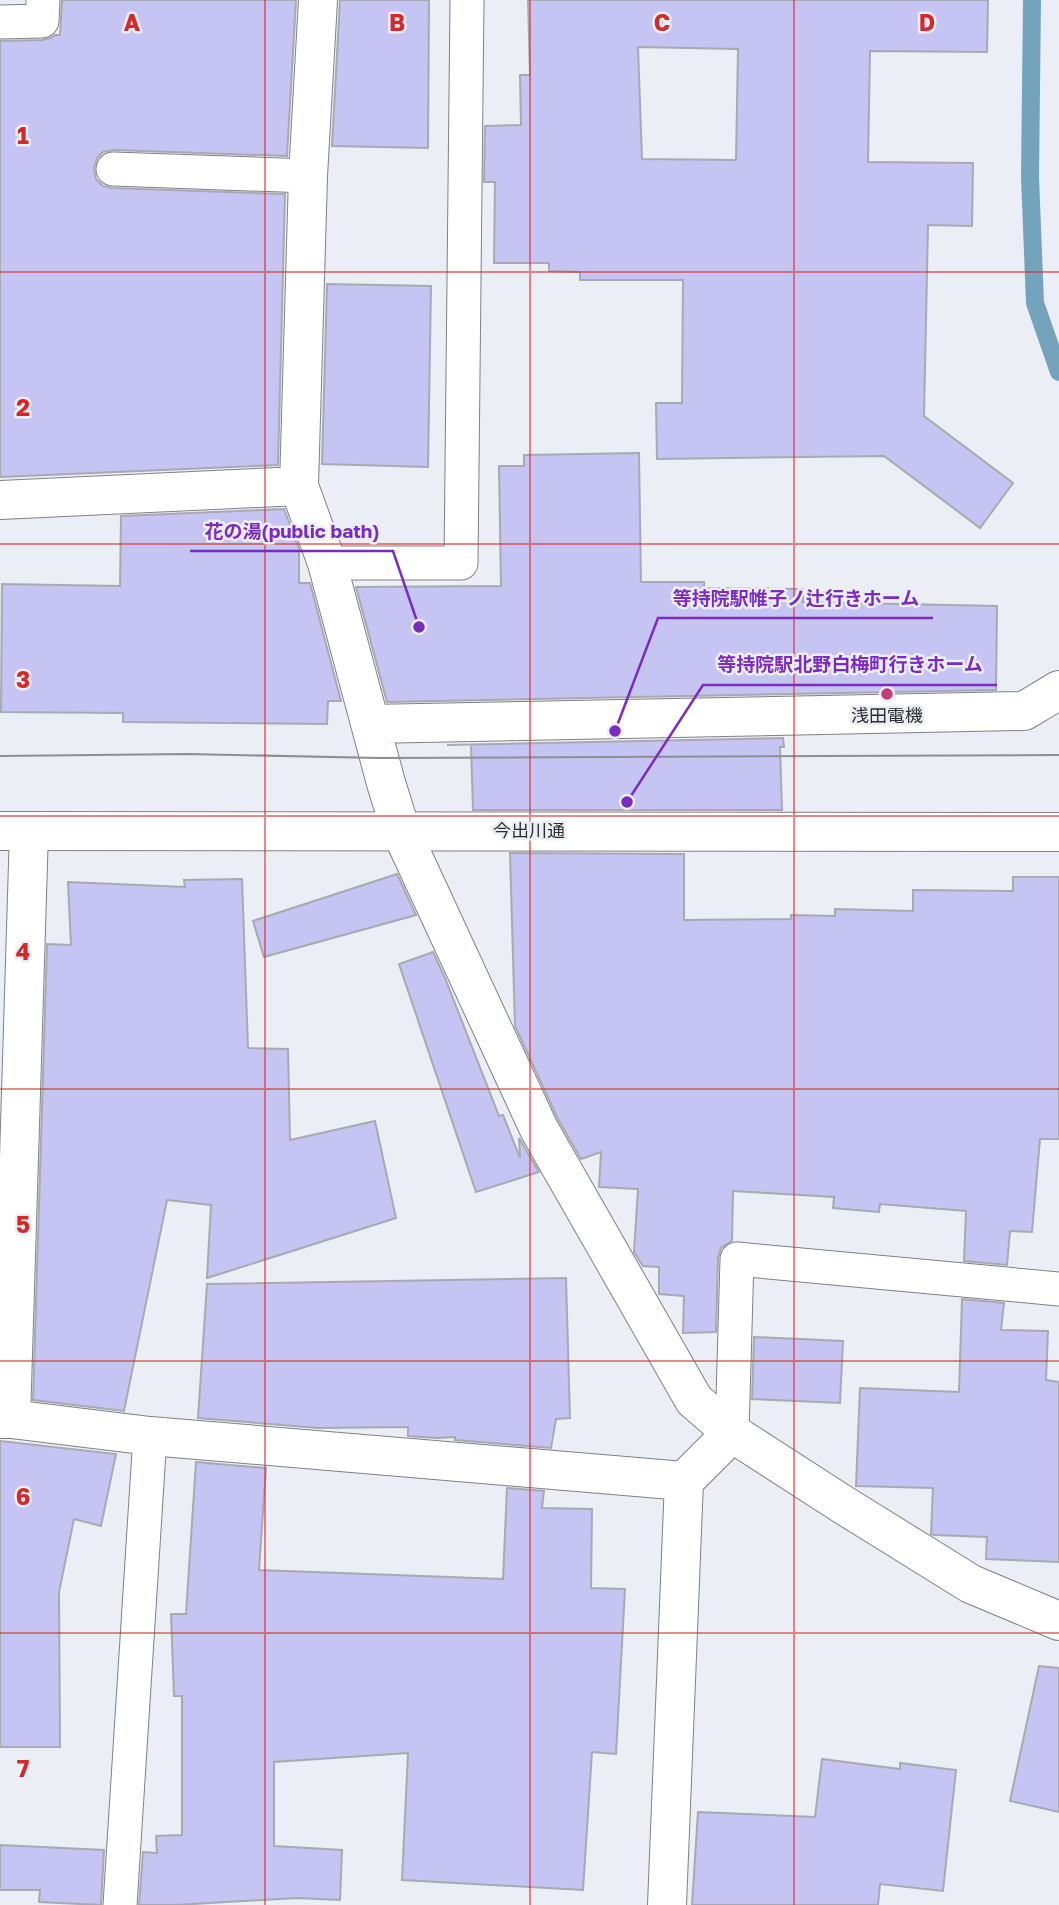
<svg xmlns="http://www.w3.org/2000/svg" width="1059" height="1905" font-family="'Golos Text','Noto Sans JP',sans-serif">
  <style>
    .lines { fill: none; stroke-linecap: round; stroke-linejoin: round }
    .stream { stroke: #73a4bc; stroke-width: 18 }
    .building { fill: #c5c4f2; stroke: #a9a9b0; stroke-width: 2; fill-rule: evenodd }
    .service-casing { stroke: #7e8187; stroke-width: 35 }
    .minor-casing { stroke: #7e8187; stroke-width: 40 }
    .tertiary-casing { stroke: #7e8187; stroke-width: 40 }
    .service { stroke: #fff; stroke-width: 33 }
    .minor { stroke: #fff; stroke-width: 38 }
    .tertiary { stroke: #fff; stroke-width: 38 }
    .tram { stroke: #8c8e93; stroke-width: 2 }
    .grid { fill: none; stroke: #d62828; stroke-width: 2; stroke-opacity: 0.55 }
    .poi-dot { fill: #c73d76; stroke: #ebeef5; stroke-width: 2.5 }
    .labels { text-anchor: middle; stroke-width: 5; stroke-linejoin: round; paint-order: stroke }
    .poi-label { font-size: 18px; fill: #2c2d2f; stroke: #ebeef5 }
    .street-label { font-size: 18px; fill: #2c2d2f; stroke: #ebeef5 }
    .grid-label { font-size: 23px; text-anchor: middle; font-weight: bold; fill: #d62828; stroke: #ebeef5; stroke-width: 5; stroke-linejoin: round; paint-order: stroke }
    .leader { fill: none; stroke: #7b2cbf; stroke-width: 2.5 }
    .callout-dot { fill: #7b2cbf; stroke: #ebeef5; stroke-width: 2.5 }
    .callout-label { font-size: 19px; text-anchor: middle; font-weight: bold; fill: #7b2cbf; stroke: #ebeef5; stroke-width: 5; stroke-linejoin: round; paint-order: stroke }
  </style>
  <rect width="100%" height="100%" fill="#ebeef5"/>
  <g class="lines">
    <!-- stream -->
    <path class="stream" d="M1032 0 1030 177 1035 303 1059 372"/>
  </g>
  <!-- building -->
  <path class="building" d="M62 0H296L287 156 114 150 103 152 97 158 94 168 96 179 103 186 112 188 285 194 278 465 0 477V41L42 40 51 38 55 35H60Z
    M340 0H429L428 148 332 146Z
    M528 0H988L987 52 870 51 868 162 973 163 972 226 928 225 924 416 1013 483 980 528 884 456 657 459 656 403H682L683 280H580V272L549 271V263H494L495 182H484L485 126 521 125 520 75H530ZM638 47 738 49 736 160 642 159Z
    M327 284 431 286 428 467 322 464Z
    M639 453 641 582H704V588L803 589V602L997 606 996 690 387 702 356 587 501 586 499 466H524V455Z
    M284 509 299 549V583H310L341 701H328L327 724 123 722V713L1 712 2 584 120 586 121 516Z
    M783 738 784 747H780L782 810H473L471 745H447Z
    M510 853 684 854V920L791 919V915L835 916V909L913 911V890L1013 891V877H1059V1139H1040L1032 1232 1010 1231 1007 1265 964 1261 966 1211 880 1204 879 1212 833 1208 834 1197 733 1191 732 1241 721 1248 718 1258 716 1332 683 1333 684 1296 659 1294V1267L643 1266 634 1252 638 1189 599 1187 601 1152 581 1159 558 1119 515 1026Z
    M397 874 416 915 264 957 253 921Z
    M242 879 248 1048 288 1049 290 1140 375 1121 396 1218 207 1278 211 1205 167 1200 124 1411 33 1400 47 944 71 945 68 882 185 887 184 880Z
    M433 952 445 978 499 1116 503 1115 520 1158 519 1138 539 1172 476 1192 399 964Z
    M566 1278 570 1418 556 1419 551 1448 455 1440V1437L437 1438 408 1436V1427L318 1428 198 1418 207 1284Z
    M962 1299 1004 1303 1001 1330 1048 1331 1046 1380 1059 1382V1562L986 1559 987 1537 934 1535 931 1534 933 1488 856 1486 860 1388 959 1392Z
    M754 1337 843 1341 840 1403 752 1399Z
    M0 1441 116 1454 101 1526 74 1519 59 1592 60 1747H0Z
    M196 1462 266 1468 259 1570 503 1579 507 1488 544 1491 542 1508 592 1509 591 1588 625 1589 616 1754 592 1752 583 1890 402 1880 408 1753 274 1762V1846L342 1850 340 1900 297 1898 176 1905H139L143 1852 157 1853 156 1836 182 1835V1696H174L171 1614H186Z
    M1039 1666 1059 1668V1812L1010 1801Z
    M822 1759 900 1769V1763L956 1770 943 1891 880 1884 878 1905H692L698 1812 815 1817Z
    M0 1845 104 1850 101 1905 39 1902 40 1890H0Z"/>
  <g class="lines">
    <!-- service casing -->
    <g class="service-casing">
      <path id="service" d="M0 22 42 21 43 0
        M113 169 308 176
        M327 563H461L467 0
        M732 1433 737 1259 1059 1289
        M120 1905 150 1436"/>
    </g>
    <!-- minor casing -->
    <g class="minor-casing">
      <path id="minor" d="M299 486 308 176 318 0
        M0 500 299 486 327 563 386 783 401 831 539 1129 694 1400 732 1433 842 1504 971 1584 1059 1621
        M370 724 1024 711 1059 690
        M0 1419H11L150 1436 684 1481 732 1433
        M11 1419 29 831
        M667 1905 684 1481"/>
    </g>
    <!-- tertiary casing -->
    <g class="tertiary-casing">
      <path id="tertiary" d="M0 831 1059 832"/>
    </g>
    <!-- service -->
    <use href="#service" class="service"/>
    <!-- minor -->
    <use href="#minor" class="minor"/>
    <!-- tertiary -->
    <use href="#tertiary" class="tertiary"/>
    <!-- tram -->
    <path class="tram" d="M0 756 188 754 380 758 1059 755"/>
  </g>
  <!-- grid -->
  <path class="grid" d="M265 0V1905M530 0V1905M794 0V1905M0 272H1059M0 544H1059M0 816H1059M0 1089H1059M0 1361H1059M0 1633H1059"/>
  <!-- markers -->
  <circle class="poi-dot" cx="887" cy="694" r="7"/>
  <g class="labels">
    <!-- poi labels -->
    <g class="poi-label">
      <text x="887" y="722">浅田電機</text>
    </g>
    <!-- street labels -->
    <g class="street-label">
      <text x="529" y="837">今出川通</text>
    </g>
  </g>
  <g class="grid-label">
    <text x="132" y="31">A</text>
    <text x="397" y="31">B</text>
    <text x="662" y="31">C</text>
    <text x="927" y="31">D</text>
    <text x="23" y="144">1</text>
    <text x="23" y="416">2</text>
    <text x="23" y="688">3</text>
    <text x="23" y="960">4</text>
    <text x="23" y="1233">5</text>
    <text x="23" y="1505">6</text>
    <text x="23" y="1777">7</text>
  </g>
  <!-- callouts -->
  <path class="leader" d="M419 627L393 551H190M615 731L658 618H933M627 802L703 685H997"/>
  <g class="callout-dot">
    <circle cx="419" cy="627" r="7"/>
    <circle cx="615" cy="731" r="7"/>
    <circle cx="627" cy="802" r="7"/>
  </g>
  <g class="callout-label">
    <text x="292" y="538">花の湯(public bath)</text>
    <text x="796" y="605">等持院駅帷子ノ辻行きホーム</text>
    <text x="850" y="671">等持院駅北野白梅町行きホーム</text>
  </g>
</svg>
